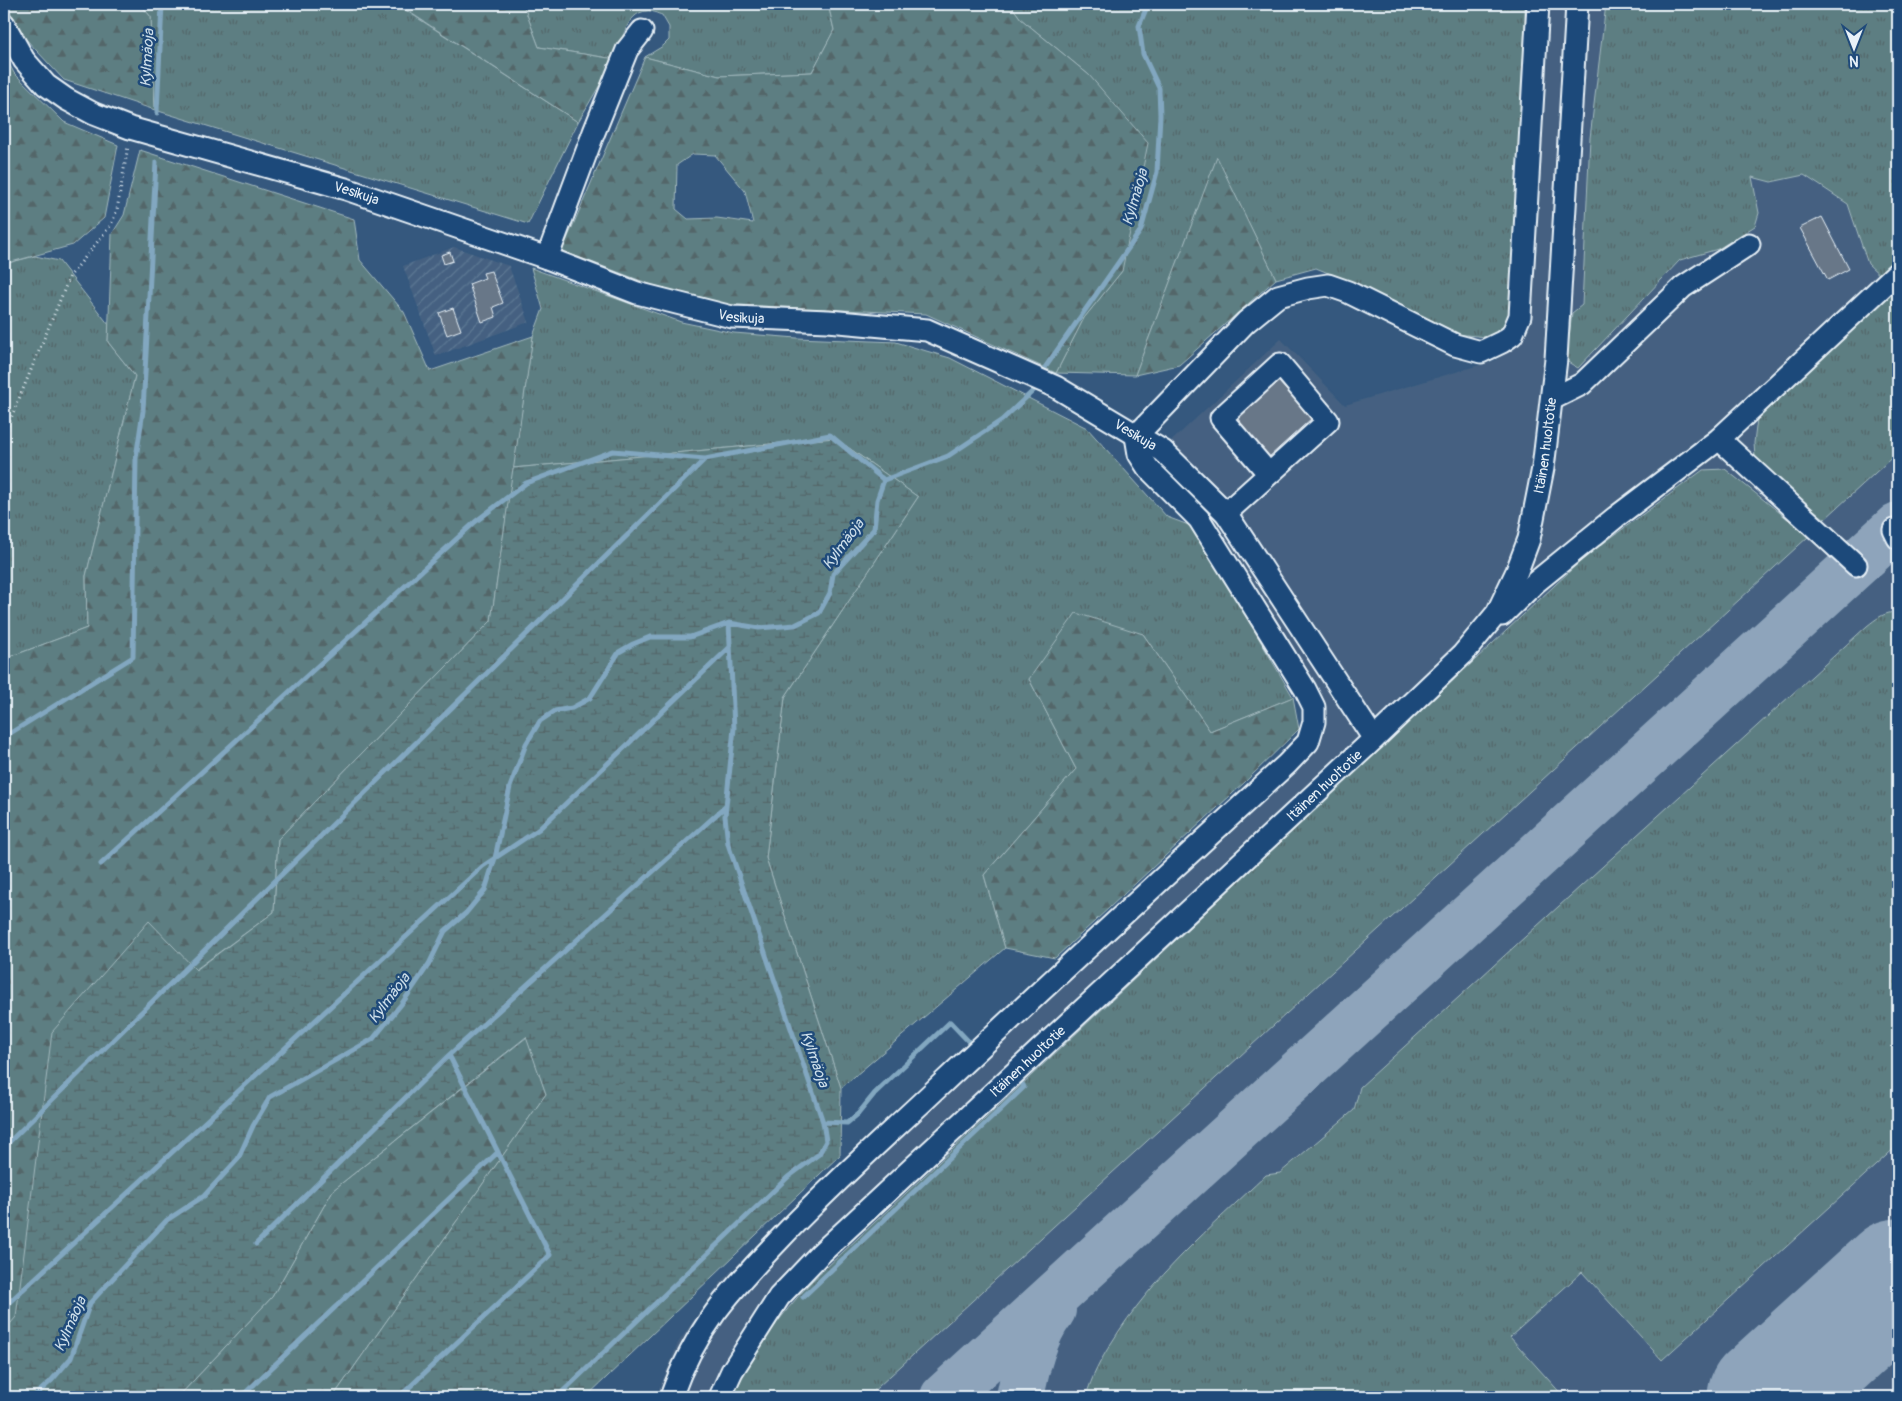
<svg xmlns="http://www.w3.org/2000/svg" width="1902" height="1401" font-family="Pangolin,sans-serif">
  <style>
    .built { fill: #446181 }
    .industrial { fill: url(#industrial-furrows) }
    .grass { fill: url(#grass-tufts); stroke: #a2b8bd }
    .forest { fill: url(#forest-firs); stroke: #a2b8bd; fill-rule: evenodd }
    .wetland { fill: url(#wetland-marsh); stroke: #a2b8bd }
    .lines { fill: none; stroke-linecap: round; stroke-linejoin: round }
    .stream { stroke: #82a7c0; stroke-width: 5 }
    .taxiway { stroke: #8ea4bb; stroke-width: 48 }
    .runway { stroke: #8ea4bb; stroke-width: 119 }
    .building { fill: #687788; stroke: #e8f1f8 }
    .minor-casing { stroke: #e8f1f8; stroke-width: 25 }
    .path { stroke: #e8f1f8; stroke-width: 3; stroke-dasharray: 1 4; stroke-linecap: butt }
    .minor { stroke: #1f4a7a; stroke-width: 21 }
    .labels { text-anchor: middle; stroke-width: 5; stroke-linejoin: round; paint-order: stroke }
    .street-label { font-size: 14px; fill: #e8f1f8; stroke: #1f4a7a }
    .water-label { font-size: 15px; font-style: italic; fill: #cedfea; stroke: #1f4a7a }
  </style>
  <defs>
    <pattern id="industrial-furrows" width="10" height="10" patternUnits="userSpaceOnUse" patternTransform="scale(1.25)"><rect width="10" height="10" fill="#446181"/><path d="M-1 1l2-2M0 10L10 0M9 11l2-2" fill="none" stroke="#5f7894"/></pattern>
    <pattern id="grass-tufts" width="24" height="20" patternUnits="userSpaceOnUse" patternTransform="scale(1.25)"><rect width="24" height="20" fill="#5d7e82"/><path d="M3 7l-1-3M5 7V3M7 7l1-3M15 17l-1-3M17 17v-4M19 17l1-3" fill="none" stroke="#536669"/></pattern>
    <pattern id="forest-firs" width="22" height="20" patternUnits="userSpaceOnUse" patternTransform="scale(1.25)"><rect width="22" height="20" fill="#5d7e82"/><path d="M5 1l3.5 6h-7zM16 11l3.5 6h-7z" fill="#536669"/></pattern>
    <pattern id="wetland-marsh" width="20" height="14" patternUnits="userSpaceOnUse" patternTransform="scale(1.25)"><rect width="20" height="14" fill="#5d7e82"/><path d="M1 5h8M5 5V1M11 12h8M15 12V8" fill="none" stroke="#536669"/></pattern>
  </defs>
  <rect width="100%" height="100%" fill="#35587e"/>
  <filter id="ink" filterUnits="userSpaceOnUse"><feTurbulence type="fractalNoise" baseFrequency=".02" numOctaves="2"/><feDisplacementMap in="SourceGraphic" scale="10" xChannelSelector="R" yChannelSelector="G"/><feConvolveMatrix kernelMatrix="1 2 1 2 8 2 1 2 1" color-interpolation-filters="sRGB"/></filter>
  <g filter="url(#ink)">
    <!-- built -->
    <path class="built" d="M1529 4H1898V1397H656L678 1343 722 1280 799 1206 1289 766 1320 715 1148 463 1281 339 1345 405 1496 360 1509 348Z"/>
    <!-- industrial -->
    <path class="industrial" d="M454 247 509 266 529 322 436 356 403 266Z"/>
    <!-- grass -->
    <path class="grass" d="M140 4H396L578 122 528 224 155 110 151 17Z
      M523 4H828L834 30 812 72 719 76 645 57 663 46 669 40V27L662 15C658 14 651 10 647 11 626 12 621 44 615 59L539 47Z
      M1010 4H1525V50L1511 312 1502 333 1486 337 1457 334 1411 318 1365 288 1316 268 1276 279 1217 158 1135 375 1056 373 1084 318 1122 271 1089 75 1021 19Z
      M1606 4H1898V263L1883 278 1868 264 1848 204 1804 175 1771 182 1752 177 1759 213 1755 226 1718 249 1680 260 1578 368 1566 361 1572 313 1582 305 1590 138Z
      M35 256 59 261 109 325 108 342 135 376 86 576 87 628 4 659V264Z
      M531 268 681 322 734 333 797 338 896 342 950 358 1087 428 1167 517 1194 527 1293 697 1210 731 1143 634 1029 679 1076 769 984 875 1005 948 841 1088 766 858 785 697 918 497 835 438 513 468 533 336 543 309Z
      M1898 284V452L1825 519 1772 476 1755 457 1754 443 1757 419 1796 379Z
      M1725 469 1809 536 867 1397H732C752 1354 779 1317 811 1282L1586 556 1703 470Z
      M1895 612 1898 619V1145L1662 1360 1582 1272 1510 1337 1564 1397H1086C1091 1378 1101 1359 1112 1342 1152 1277 1211 1227 1266 1175L1280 1173 1354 1110 1360 1087 1867 626C1876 619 1883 613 1895 612Z"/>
    <!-- forest -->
    <path class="forest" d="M7 4H140L151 17 155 110 64 80 10 22Z
      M397 4H523L539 47 615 59 578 122Z
      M828 4H1010L1021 19 1089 75 1148 143 1122 271 1084 318 1056 373 926 314 700 303 562 251 645 57 719 76 812 72 834 30ZM693 154 715 155 745 191 753 223 717 218 688 219 676 209 677 165Z
      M4 54 14 73 64 122 118 145 104 218 73 245 4 264Z
      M140 150 354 219 360 260 404 312 430 371 533 336 491 621 278 839 274 912 195 970 149 922 16 1318 4 1331V659L87 628 86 576 135 376 108 342 112 234 124 215Z
      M1217 157 1276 279 1179 365 1135 375Z
      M1076 613 1143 634 1210 731 1293 697 1299 729 1245 782 1055 958 1005 948 984 875 1076 769 1029 679Z
      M527 1037 546 1094 333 1397H178L272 1297 333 1190Z"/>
    <!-- wetland -->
    <path class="wetland" d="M835 438 918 497 785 697 766 858 841 1088 840 1155 586 1397H333L546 1094 526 1037 333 1190 272 1297 178 1397H4V1331L16 1317 52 1032 149 921 196 970 274 912 278 839 491 621 513 468Z"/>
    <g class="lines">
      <!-- stream -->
      <path class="stream" d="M157 113 162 4
        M1042 372 1141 230 1157 172 1160 115 1159 88 1143 54 1139 26 1148 4
        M4 737 133 657 136 458 143 411 156 162
        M101 864 475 522 526 483 613 451 705 459
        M823 1122 847 1123 858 1114 875 1093 950 1022 971 1044
        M4 1147 705 459 830 435 884 480
        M256 1244 449 1055
        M803 1297 1024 1087 1023 1085
        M4 1307 483 866 539 829 730 647
        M33 1397 51 1381 71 1358 90 1303 167 1220 204 1196 238 1159 253 1126 270 1097 373 1039 403 1002 429 964 445 931 466 913 485 890 495 858 510 787 526 744 540 721 555 711 572 708 590 698 619 652 633 644 650 637H690L729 623 759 628 795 625 819 613 830 593 833 574 874 529 877 500 884 480 948 456 1002 420 1033 391
        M241 1397 498 1152
        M399 1397 550 1255 449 1055 726 806
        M557 1397 788 1177 819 1154 826 1141 823 1122 728 844 725 816 734 728 729 623"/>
      <!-- taxiway -->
      <path class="taxiway" d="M944 1397 1898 526
        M1020 1397C1026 1367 1033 1335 1052 1310"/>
      <!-- runway -->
      <path class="runway" d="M1767 1397 1898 1278"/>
    </g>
    <!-- building -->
    <path class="building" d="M1822 217 1849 269 1828 280 1800 228Z
      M450 252 453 261 444 264 441 255Z
      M491 271 503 303 493 307 496 317 482 322 469 284 485 278 483 273Z
      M453 308 461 330 447 335 439 313Z
      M1278 381 1312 418 1268 458 1234 421Z"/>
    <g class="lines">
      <!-- minor casing -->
      <g class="minor-casing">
        <g id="minor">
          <path id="s1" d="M4 24 24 60 46 85 66 99 94 114 130 128 346 189 547 258 637 293 732 317 828 321 927 330 1056 387 1163 451 1226 513 1374 739"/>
          <path d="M547 258 594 132 627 50 642 31"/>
          <path d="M1552 399 1582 384 1683 287 1749 244"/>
          <path d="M1136 436 1246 322 1278 296 1308 288 1328 285 1348 292 1455 345 1481 352 1502 342 1512 335 1520 316 1538 4"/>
          <path d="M1719 439 1856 565"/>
          <path d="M1226 513 1328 421 1280 364 1221 418 1269 474"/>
          <path d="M1894 530 1898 538"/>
          <path d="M1502 615 1536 582 1616 517 1719 439 1898 272"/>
          <path d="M671 1397C695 1329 729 1292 778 1241 827 1189 881 1141 933 1092 1050 982 1168 873 1287 764L1308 742 1314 722V707L1305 689 1199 519 1148 468 1139 454 1136 436"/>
          <path id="s2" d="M720 1397 732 1371 779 1297 820 1254 1374 739 1463 654 1497 613 1517 571 1529 539 1543 468 1556 359 1577 4"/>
        </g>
      </g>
      <!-- path -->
      <path class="path" d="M4 435 70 276 111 225 117 210 128 146"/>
      <!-- minor -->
      <use href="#minor" class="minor"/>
    </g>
  </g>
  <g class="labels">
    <!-- street labels -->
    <g class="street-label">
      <text dy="5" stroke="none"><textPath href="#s1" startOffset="405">Vesikuja</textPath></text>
      <text dy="5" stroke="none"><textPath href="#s1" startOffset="810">Vesikuja</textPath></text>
      <text dy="5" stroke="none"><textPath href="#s1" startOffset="1230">Vesikuja</textPath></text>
      <text dy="5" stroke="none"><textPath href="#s2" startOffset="1284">Itäinen huoltotie</textPath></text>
      <text dy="5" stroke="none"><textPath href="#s2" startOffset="864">Itäinen huoltotie</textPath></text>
      <text dy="5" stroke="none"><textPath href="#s2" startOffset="459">Itäinen huoltotie</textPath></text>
    </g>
    <!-- water labels -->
    <g class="water-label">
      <text transform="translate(147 58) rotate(-87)" y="5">Kylmäoja</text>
      <text transform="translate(1135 197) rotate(-74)" y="5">Kylmäoja</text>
      <text transform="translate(843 544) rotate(-53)" y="5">Kylmäoja</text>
      <text transform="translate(389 998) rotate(-53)" y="5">Kylmäoja</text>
      <text transform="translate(815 1059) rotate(71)" y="5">Kylmäoja</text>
      <text transform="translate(70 1324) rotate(-66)" y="5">Kylmäoja</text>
    </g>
  </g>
  <!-- margin -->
  <rect width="1902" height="1401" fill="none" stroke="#1f4a7a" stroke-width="20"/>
  <rect x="10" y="10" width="1882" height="1381" fill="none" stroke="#e8f1f8" stroke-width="2" filter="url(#ink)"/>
  <!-- north arrow -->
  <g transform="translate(1854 48) rotate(180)" stroke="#1f4a7a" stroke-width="4" paint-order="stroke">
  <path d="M0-4L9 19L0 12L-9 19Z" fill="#e8f1f8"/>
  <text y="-8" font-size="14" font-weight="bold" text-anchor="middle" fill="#e8f1f8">N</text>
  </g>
</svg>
